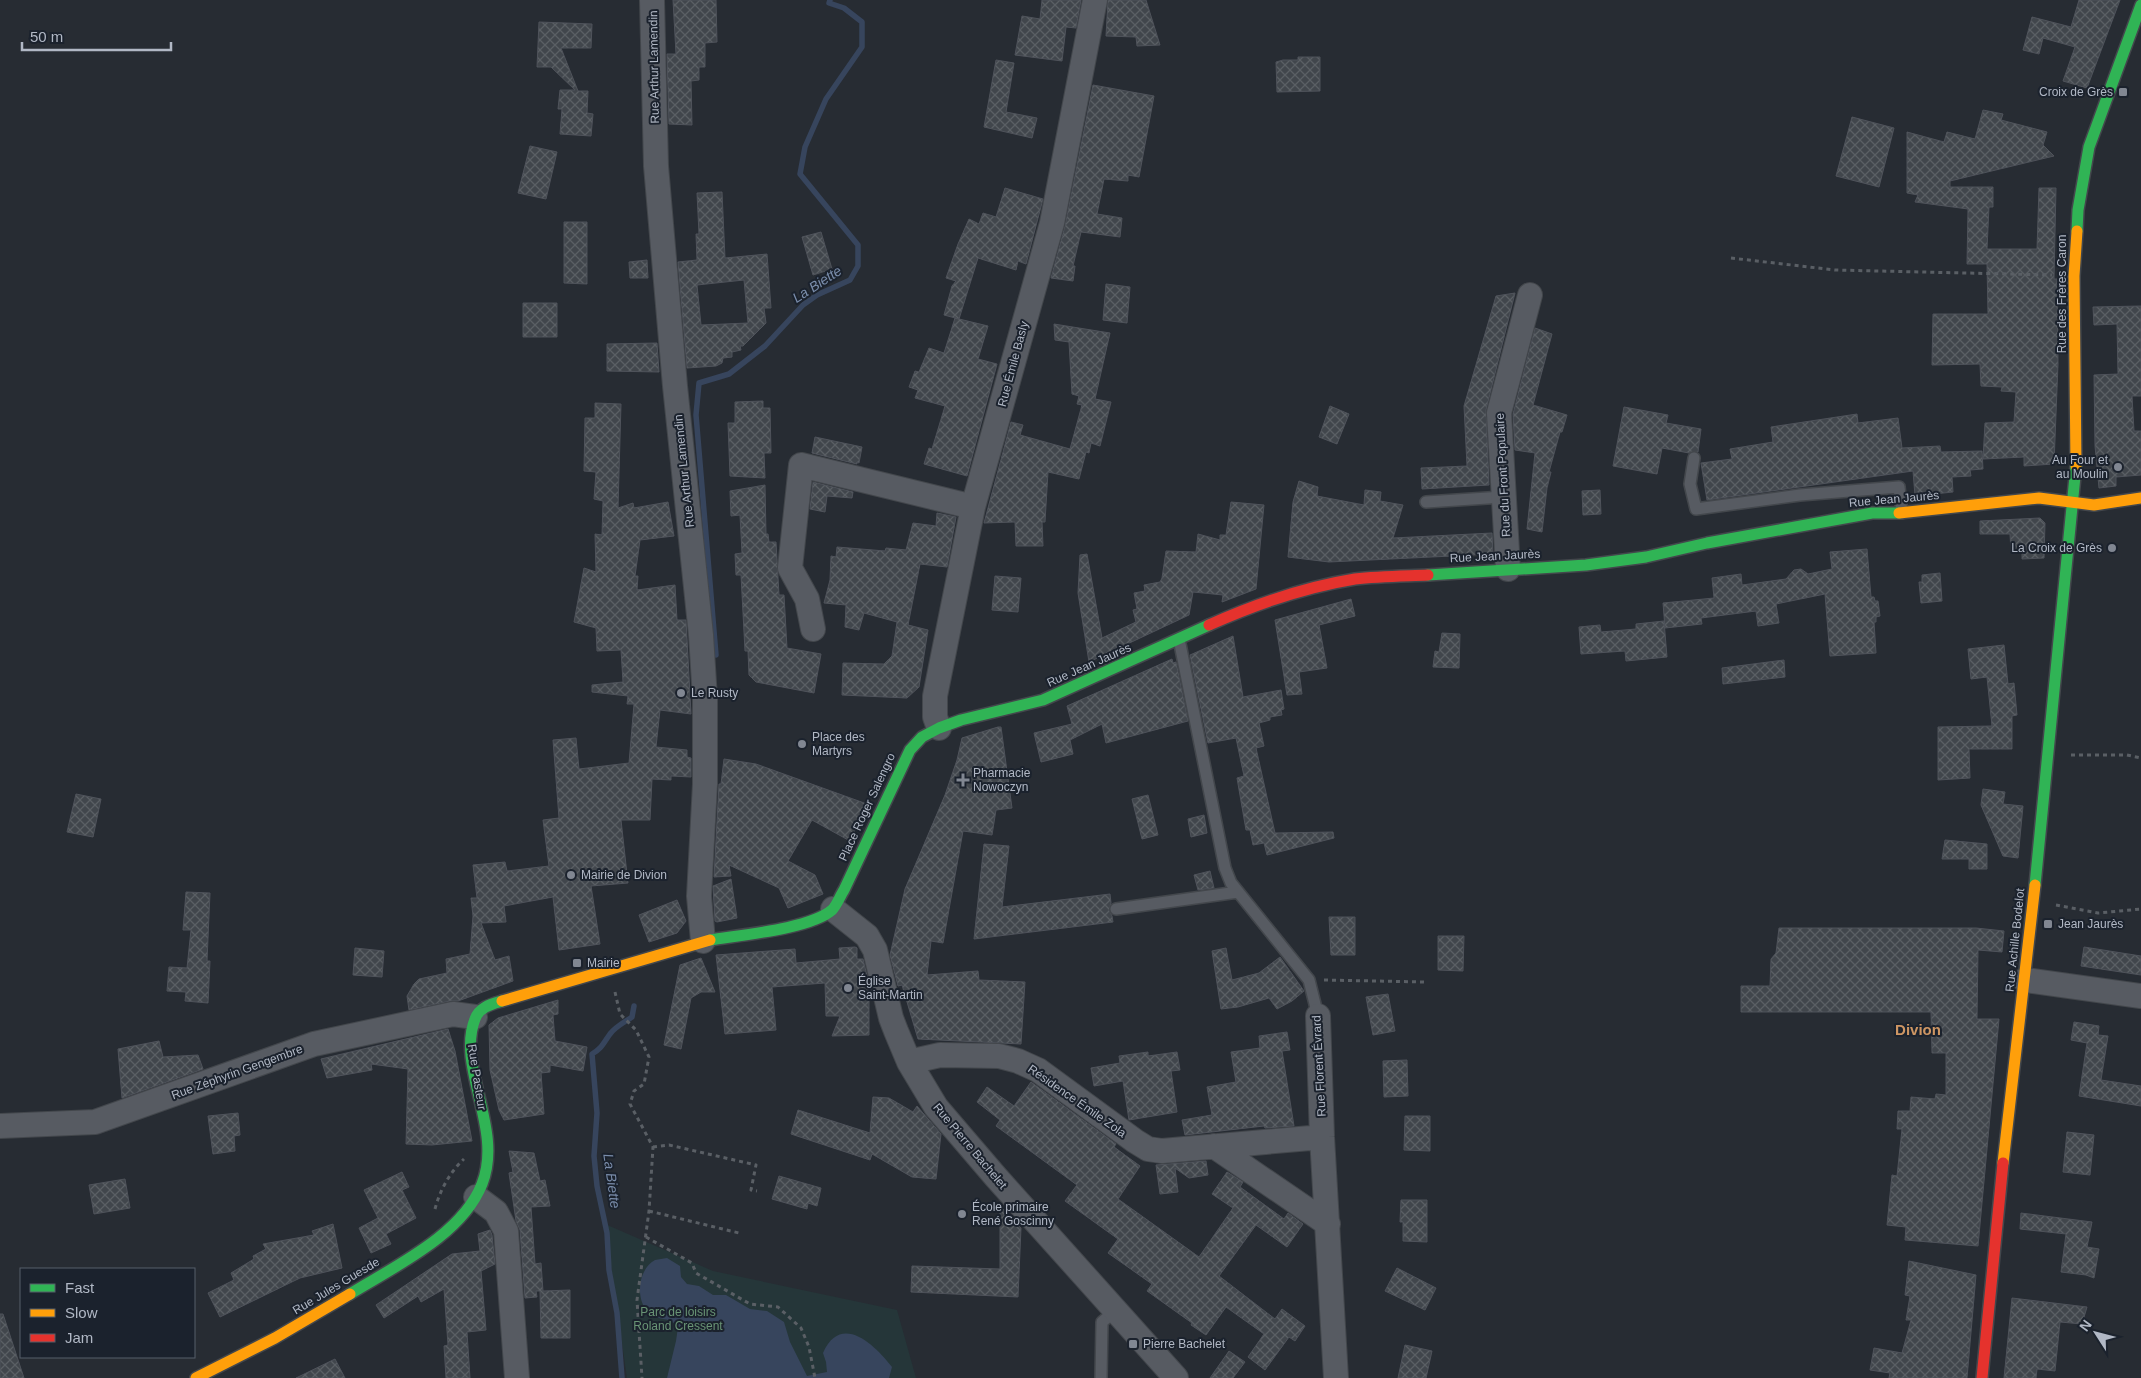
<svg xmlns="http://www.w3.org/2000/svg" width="2141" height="1378" font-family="Helvetica,sans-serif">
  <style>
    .green { fill: #253639 }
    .water { fill: #37455d }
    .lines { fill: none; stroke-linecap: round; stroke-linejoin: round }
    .stream { stroke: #37455d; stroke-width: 5.5 }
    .building { fill: url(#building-cross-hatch); stroke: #4f535b; fill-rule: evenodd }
    .lane-casing { stroke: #43474c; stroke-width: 14 }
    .street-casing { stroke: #43474c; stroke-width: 26 }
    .fast-casing { stroke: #43474c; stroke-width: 14 }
    .slow-casing { stroke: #43474c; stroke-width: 14 }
    .jam-casing { stroke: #43474c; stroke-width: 14 }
    .path { stroke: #5a5f65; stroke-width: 3; stroke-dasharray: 4 4; stroke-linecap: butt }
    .lane { stroke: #575b62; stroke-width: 11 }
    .street { stroke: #575b62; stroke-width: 24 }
    .fast { stroke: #30b455; stroke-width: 11 }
    .slow { stroke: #ff9f0a; stroke-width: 11 }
    .jam { stroke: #e5322d; stroke-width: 11 }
    .poi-dot { fill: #818792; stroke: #1b222d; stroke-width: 2 }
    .labels { text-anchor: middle; stroke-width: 4; stroke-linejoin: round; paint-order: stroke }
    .street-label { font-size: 12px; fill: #b1b8c5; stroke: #1b222d }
    .poi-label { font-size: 12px; fill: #b1b8c5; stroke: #1b222d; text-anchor: start }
    .park-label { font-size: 12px; fill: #699475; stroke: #1b222d }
    .water-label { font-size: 14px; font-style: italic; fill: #7a8dab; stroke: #1b222d }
    .quarter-label { font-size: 15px; font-weight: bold; fill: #ce9663; stroke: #1b222d }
  </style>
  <defs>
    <pattern id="building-cross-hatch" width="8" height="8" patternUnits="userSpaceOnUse" patternTransform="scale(1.25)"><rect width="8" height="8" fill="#41464c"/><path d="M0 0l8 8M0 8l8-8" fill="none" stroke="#5a5f64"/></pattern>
  </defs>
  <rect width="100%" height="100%" fill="#272c33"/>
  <!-- green -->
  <path class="green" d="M605 1224 713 1271 897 1310 916 1378H627Z"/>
  <!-- water -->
  <path class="water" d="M667 1258 680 1266 681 1277 687 1284 699 1286 713 1295H726L750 1309 767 1311 784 1322 790 1342 807 1376 827 1372 826 1362 823 1353C841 1312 875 1345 892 1367L889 1378H667L676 1341 678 1327C668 1315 657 1322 648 1312 635 1299 638 1269 655 1260 659 1259 663 1259 667 1258Z"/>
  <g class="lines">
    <!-- stream -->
    <path class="stream" d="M716 655 696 415 699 383 729 374 765 346 803 305 817 295 850 280 858 266V245L800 174 805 147 826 99 862 47V22L844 8 829 3 830 0
      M622 1378 617 1313 609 1270 607 1233 597 1186 594 1156 597 1113 592 1054C602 1048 603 1044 610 1034 616 1026 625 1022 632 1017L634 1006"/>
  </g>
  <!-- building -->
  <path class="building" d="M673 0H716L717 42 705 43V67H699V80L691 81 692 125 669 124 667 54H676Z
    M1042 0H1081L1076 28 1066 27 1062 61 1015 55 1022 16 1040 19Z
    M1108 0H1146L1160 45 1137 46 1136 37 1106 36Z
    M2079 0H2120L2087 88 2063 81 2075 47 2043 38 2039 54 2023 50 2032 17 2071 27Z
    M539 22 592 24 591 48H561L578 91H588L587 113 593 114 591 136 560 134 562 109H558L560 90H575L551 67H537Z
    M1298 57H1320V91L1277 92 1276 62 1283 60H1298Z
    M996 60 1014 63 1006 112 1037 118 1032 138 984 127Z
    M1093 85 1154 96 1139 177 1128 175V181L1104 179 1097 214 1122 218 1120 237 1081 232 1073 266H1075L1073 281 1051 278 1065 226Z
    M1983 110 2003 114 2001 120 2047 132 2043 145 2054 156 1950 181V187H1993V207H1989L1987 249H2037L2039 188H2056L2054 279H2057L2058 364 2054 464 2024 466V457L1983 459 1985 423 2014 422 2016 392 2001 391 2002 387 1981 386 1980 364 1932 365 1933 314H1988L1987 264H1967L1968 209 1915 202 1918 195 1907 193V132L1944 142 1947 132 1975 139Z
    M1852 117 1894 128 1879 187 1836 176Z
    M530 146 557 152 546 199 518 193Z
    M1005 188 1043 199 1026 264 1018 261 1016 270 978 258 959 319 944 315 952 286 956 281 946 278 958 244 969 219 979 224 983 213 996 217Z
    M722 192 725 258 767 254 771 308H764L766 323 743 346H740L741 350 732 352V357L723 358 722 363 716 366 687 368 678 262 697 260 696 234H699L697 193ZM744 280 748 323 701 325 697 285Z
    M564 222H587V284L564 283Z
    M821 232 832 269 813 275 802 237Z
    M647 260 648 278H630L629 262Z
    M1106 284 1130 287 1127 323 1103 320Z
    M1515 293 1486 410 1489 485 1422 489 1421 468 1467 466 1464 406 1496 296Z
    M523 303H557V337H523Z
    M2141 306V396H2132L2134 431H2141V475L2116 477V486L2099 488 2095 446 2094 375 2118 374 2117 324 2094 325 2093 307Z
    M955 318 988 326 978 359 997 364 967 476 924 464 929 448 932 449 945 406 915 398 918 390 909 387 915 371 919 372 929 348 944 353Z
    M1054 324 1110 333 1095 399 1111 402 1100 446 1091 443 1089 453 1086 452 1079 479 1048 472 1045 522H1042L1043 546H1016L1015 522 984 523 1011 422 1023 425 1020 435 1070 449 1082 405 1077 404 1079 396 1072 394 1069 342 1055 340Z
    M1535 328 1552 334 1533 405 1567 415 1562 432H1560L1549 472H1551L1547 488 1542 532 1527 529 1535 453 1515 450 1513 414Z
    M657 343 659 372 607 371V344Z
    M763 401V408H770L771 453H764L765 478 730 476 728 423H735V402Z
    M595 403 621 404 618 508 633 503 634 508 668 502 674 536 640 540 635 576H638L637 590 675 585 677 620H686L691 714 660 710 656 747 687 750V757L691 758V777L671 776V780L652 779 650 820H621L628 883 591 886 600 944 559 950 553 897 504 906 506 922 481 923 495 960 509 956 513 981 458 1001H450L409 1010 407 996 414 984 419 979 447 973 446 959 470 954 473 916 471 898H477L473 865 505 862 507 871 549 866 543 820 559 818 553 740 576 738 579 769 629 763 634 704H627L628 696 592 692V685L623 682 621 650 597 651 596 628 574 622 584 568 596 572 595 534 602 535 603 501 594 499 596 472 584 471 585 418H595Z
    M1330 406 1349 414 1337 444 1319 437Z
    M1624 407 1668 415 1666 423 1701 429 1698 452 1689 453 1662 448 1657 474 1613 466Z
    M1857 414 1858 423 1898 418 1902 448 1940 446 1941 452 1982 451 1983 469 1970 470 1971 476 1952 477 1953 492 1915 496 1913 471 1707 500 1701 463 1732 459 1730 449 1773 442 1771 427Z
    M815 437 862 447 859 463 857 462V464L812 453Z
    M1299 481 1318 487 1317 496 1364 505 1365 490 1381 492 1380 501 1403 505 1393 538 1492 533 1493 554 1329 562 1288 557 1293 502Z
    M813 482 853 492 852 498 827 496 825 512 810 509Z
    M765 485 766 534H768L769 542H776L779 595H784L787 648 821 654 814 693 756 682 749 675 748 651H745L741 575H736L735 554 742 553 740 515 731 516 730 491Z
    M1600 490 1601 514 1583 515 1582 491Z
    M1231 502 1264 505 1256 589 1222 602 1223 595 1193 592 1189 615 1089 662 1078 593 1080 555 1087 554 1102 638 1136 622 1133 610 1137 609 1134 593 1145 591 1144 585 1160 582 1162 578 1166 551 1196 552 1198 534 1220 540V535H1226Z
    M937 513 956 517 947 567 920 564 908 625 928 630 919 687 907 698 842 695 843 663 884 664 892 656 897 622 864 613 859 630 845 627 846 605 824 603 830 580 831 556 836 557 837 547 885 551 886 548 906 550 913 523 936 526Z
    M2040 518 2045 523 2044 558 2022 559V552H2011L2010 534H1980V521Z
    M1867 549 1871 597H1874L1875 601H1878L1880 616 1876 617V622H1874L1876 653 1830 656 1825 594 1776 604 1779 623 1758 626 1756 611 1701 618 1702 624 1665 628 1663 603 1714 598 1712 578 1741 574 1742 585 1786 579 1794 570 1801 569 1808 574 1832 569 1830 552Z
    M1940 573 1942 601 1921 603 1919 582H1922V575Z
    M995 576 1021 578 1018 612 992 610Z
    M1351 599 1355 616 1319 625 1327 668 1299 672 1302 694 1287 695 1275 620Z
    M1664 621 1667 657 1626 661 1625 651 1581 654 1579 627 1600 625 1601 632 1636 629V624Z
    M1442 633 1460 634 1459 668 1433 667 1435 651 1439 652Z
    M1233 636 1243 697 1281 690 1284 709 1281 710 1282 715 1270 717V720L1259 723 1264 746 1256 748 1275 833 1333 832 1334 838 1267 855 1264 843 1253 845 1250 830H1246L1237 778 1244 776 1236 738 1208 743 1190 655Z
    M2004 645 2008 684 2014 683 2017 715 2012 716V749H1969L1970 778 1938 780V727L1992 726 1987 677 1971 679 1968 649Z
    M1172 659 1173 663 1176 662 1188 721 1106 743 1102 724 1070 740 1073 754 1041 762 1034 733 1072 724 1067 706Z
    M1784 660 1785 677 1723 684 1722 668Z
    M998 727H1001L1012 808 996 810 992 835 963 831 943 943 931 941 927 975 978 971 979 980 1025 982 1021 1044 918 1039 902 985 898 986 890 955 905 889 945 795 957 760 962 738Z
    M724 759 756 764 867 804 850 841 812 820 788 861 815 875 823 894 788 908 779 888 729 865 731 876 714 877 719 784H721Z
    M1983 789 2005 792 2003 804 2023 806 2018 858 2003 856 1981 805Z
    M76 794 101 799 93 837 67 832Z
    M1148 795 1158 835 1142 839 1132 799Z
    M1204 815 1207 833 1191 837 1188 819Z
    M1945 840 1987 844V869H1969V859H1942Z
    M984 844 1009 846 1002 907 1110 894 1111 903 1109 910 1112 916 1113 922 974 939Z
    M1210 871 1214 888 1198 890 1194 875Z
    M731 879 737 918 717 922 715 921 713 886Z
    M186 892 210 893 207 961H210L208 1003 185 1001 186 992 167 991 169 967 187 968 191 930H183Z
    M677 900 686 921 677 933 649 942 639 915Z
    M1329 917H1355V955H1331Z
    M1779 928H1976L2004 931 2002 952 1978 950 1977 1019H1999L1978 1246 1905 1240 1906 1227 1887 1225 1892 1175 1897 1176 1902 1129H1897L1898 1111H1910L1911 1097 1935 1099 1936 1094 1946 1095V1053H1932L1931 1012H1741V986H1770L1771 959 1776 953Z
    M1438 936H1464L1463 971 1438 970Z
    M855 947 857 948V959H863L869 984V1035L832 1036 840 1016H826L825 983 772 987 776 1030 725 1034 716 955 795 949 796 963 840 959 839 948Z
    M2084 947 2141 956V975L2081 966Z
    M355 948 384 951 382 977 353 975Z
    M1226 948 1232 980 1259 973 1280 957 1304 991 1292 1001 1277 1009 1269 998 1238 1007 1221 1009 1212 951Z
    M701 958 715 992H701L691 998 681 1049 664 1045 680 965Z
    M1388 994 1395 1031 1373 1035 1366 997Z
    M558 1000V1014L553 1015 555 1041 587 1047 583 1071 550 1065V1072L541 1073 544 1114 504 1120 499 1110 490 1070 489 1025 498 1018Z
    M2074 1022 2099 1026 2098 1035 2108 1036 2101 1080 2141 1086V1106L2079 1096 2087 1043 2071 1040Z
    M448 1029 455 1051 472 1141 432 1145 406 1144 408 1069 371 1064 372 1070 327 1078 321 1059Z
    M1287 1032 1290 1050 1282 1051 1294 1126 1265 1128 1264 1126 1185 1135 1182 1120 1212 1115 1207 1087 1236 1082 1231 1052 1260 1048 1259 1036Z
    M159 1041 163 1057 198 1055 203 1069 122 1098 118 1049Z
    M1148 1052V1056L1177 1052 1180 1070 1171 1071 1177 1112 1129 1120 1123 1081 1094 1086 1091 1068 1120 1063 1119 1056Z
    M1407 1060 1408 1096 1384 1097 1383 1061Z
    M1031 1082 1116 1144 1114 1147 1140 1166 1118 1199 1199 1257 1233 1208 1212 1194 1227 1172 1243 1182 1240 1187 1284 1219 1288 1213 1303 1224 1287 1247 1256 1225 1219 1276 1275 1319 1282 1309 1305 1326 1295 1341 1289 1337 1265 1370 1248 1357 1264 1334 1226 1307 1206 1335 1191 1325 1192 1323 1147 1291 1152 1284 1108 1253 1118 1239 1065 1201 1077 1185 996 1126 1000 1120 977 1102 987 1087 1014 1106Z
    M873 1097 889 1098 913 1112 917 1106 941 1134 936 1179 912 1177 872 1154 870 1160 791 1134 798 1110 870 1133Z
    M238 1113 240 1135 234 1136 235 1151 213 1154 208 1116Z
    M1405 1116H1430V1151L1404 1150Z
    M2067 1132 2094 1135 2090 1175 2063 1172Z
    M509 1151 534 1153 540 1181 545 1180 550 1206 531 1207 535 1264 541 1263 543 1291 570 1290V1338H541L540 1291H536L537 1297 525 1298 520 1230 516 1221 509 1173 513 1172Z
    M1206 1161 1208 1175 1189 1178 1175 1168 1178 1192 1160 1194 1156 1165Z
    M402 1172 409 1187 402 1190 416 1218 386 1234 391 1244 371 1253 359 1228 378 1218 364 1190Z
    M779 1176 821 1188 817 1206 808 1203 807 1209 772 1199Z
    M125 1179 130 1208 94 1214 89 1185Z
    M1401 1200H1427V1242L1403 1241V1222H1400Z
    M1000 1206 1021 1228 1018 1297 911 1292 912 1266 1000 1269Z
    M2021 1213 2092 1222 2087 1247 2099 1249 2094 1278 2086 1275 2061 1272 2066 1234 2020 1229Z
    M333 1224 342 1268 300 1278 220 1317 208 1293 234 1280 231 1273 254 1259 253 1256 266 1249 263 1244 314 1235 312 1231Z
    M490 1230 492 1235 495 1264 481 1271 486 1330 467 1332 470 1378H446L444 1346 448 1345 444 1289 421 1302 418 1296 384 1318 376 1305 452 1254 480 1251 478 1234Z
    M1909 1261 1976 1275 1967 1378H1889L1890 1373 1870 1370 1874 1348 1902 1353 1911 1320H1906L1910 1296 1905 1295Z
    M1397 1268 1436 1288 1425 1310 1385 1291Z
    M2012 1298 2087 1307 2082 1324 2060 1322 2055 1371 2037 1369 2036 1378H2004Z
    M0 1314H3L24 1378H0Z
    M1405 1345 1432 1351 1426 1378H1398Z
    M1229 1351 1245 1362 1233 1378H1210Z
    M335 1359 345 1378H296Z"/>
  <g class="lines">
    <!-- lane casing -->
    <g class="lane-casing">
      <path id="lane" d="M1694 458 1690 484 1696 509 1800 495 1899 487 1902 513
        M1426 502 1503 497
        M1179 639 1225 868 1231 883 1309 980 1318 1016
        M1116 909 1238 892
        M1101 1378 1102 1322 1116 1310"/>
    </g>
    <!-- street casing -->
    <g class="street-casing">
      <path id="street" d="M652 0 656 166 675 386 701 635 705 699V784L699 896 703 941
        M1508 569 1499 413 1530 295
        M813 629 807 599 790 568 801 465 973 507
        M939 728 935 717V696L973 507 1052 223 1095 0
        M833 909 867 936 875 950 891 1018 896 1031 909 1062 936 1107 995 1176 1176 1378
        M2025 980 2141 996
        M1318 1016 1322 1137 1336 1378
        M909 1062 940 1055 999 1056 1018 1061 1038 1070 1135 1141 1148 1149 1162 1151 1322 1137
        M0 1126 95 1122 314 1044 453 1014 475 1017
        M1214 1146 1328 1224
        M476 1197 496 1212 506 1231 517 1378"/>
    </g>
    <!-- fast casing -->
    <g class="fast-casing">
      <path id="fast" d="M2077 231 2078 210 2089 147 2141 5
        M1428 575 1586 565 1646 557 1707 543 1872 513H1899
        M2035 885 2076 466
        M710 940C740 935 810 929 832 910 837 905 840 896 844 890L910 750 922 737 939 728 961 720 1043 700 1209 625
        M350 1294C395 1266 462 1235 482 1184 504 1129 456 1067 475 1019 479 1007 492 1004 502 1001"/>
    </g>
    <!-- slow casing -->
    <g class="slow-casing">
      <path id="slow" d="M2076 466 2074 276 2077 231
        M1899 513 2039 498 2094 505 2141 498
        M502 1001 710 940
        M2003 1163 2035 885
        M196 1378 275 1338 350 1294"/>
    </g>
    <!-- jam casing -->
    <g class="jam-casing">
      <path id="jam" d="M1209 625C1256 604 1305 587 1355 579 1379 576 1404 576 1428 575
        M1982 1378 2003 1163"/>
    </g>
    <!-- path -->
    <path class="path" d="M1731 258 1835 270 2052 275
      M2071 755H2127L2141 758
      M2056 905 2098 913 2141 909
      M1324 980 1426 982
      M615 992 620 1014 636 1030 649 1057 644 1084 634 1091 630 1104 653 1147 649 1211 637 1300 642 1378
      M653 1147 669 1145 756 1165 751 1190 757 1191
      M435 1209C440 1190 450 1172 464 1159
      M649 1211 739 1233
      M646 1237 692 1263 696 1273 750 1304 778 1307 801 1328 809 1347 815 1378"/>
    <!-- lane -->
    <use href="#lane" class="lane"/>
    <!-- street -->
    <use href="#street" class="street"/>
    <!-- fast -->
    <use href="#fast" class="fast"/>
    <!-- slow -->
    <use href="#slow" class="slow"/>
    <!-- jam -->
    <use href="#jam" class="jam"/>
  </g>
  <!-- markers -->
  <g class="poi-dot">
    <rect x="2118" y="87" width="10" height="10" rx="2.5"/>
    <circle cx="2118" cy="467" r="5"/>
    <circle cx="2112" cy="548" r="5"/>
    <circle cx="681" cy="693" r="5"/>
    <circle cx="802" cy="744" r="5"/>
    <path d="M960.5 772.5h5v5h5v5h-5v5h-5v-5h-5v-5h5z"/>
    <circle cx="571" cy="875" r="5"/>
    <rect x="2043" y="919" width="10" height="10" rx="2.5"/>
    <rect x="572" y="958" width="10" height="10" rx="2.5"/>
    <circle cx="848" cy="988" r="5"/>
    <circle cx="962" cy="1214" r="5"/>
    <rect x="1128" y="1339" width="10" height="10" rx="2.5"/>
  </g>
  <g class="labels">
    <!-- street labels -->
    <g class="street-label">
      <text transform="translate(654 67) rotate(-91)" y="4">Rue Arthur Lamendin</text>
      <text transform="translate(2062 294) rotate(-90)" y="4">Rue des Frères Caron</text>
      <text transform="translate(1013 364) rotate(-75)" y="4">Rue Émile Basly</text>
      <text transform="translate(684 471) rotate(-96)" y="4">Rue Arthur Lamendin</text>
      <text transform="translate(1503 475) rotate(-93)" y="4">Rue du Front Populaire</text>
      <text transform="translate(1894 499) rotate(-5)" y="4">Rue Jean Jaurès</text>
      <text transform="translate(1495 556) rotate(-3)" y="4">Rue Jean Jaurès</text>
      <text transform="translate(1089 665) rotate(-24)" y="4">Rue Jean Jaurès</text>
      <text transform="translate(867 807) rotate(-65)" y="4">Place Roger Salengro</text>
      <text transform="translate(2015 940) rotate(-84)" y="4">Rue Achille Bodelot</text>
      <text transform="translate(1319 1066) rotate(-93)" y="4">Rue Florent Évrard</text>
      <text transform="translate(237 1072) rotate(-20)" y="4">Rue Zéphyrin Gengembre</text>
      <text transform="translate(477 1077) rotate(81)" y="4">Rue Pasteur</text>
      <text transform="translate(1077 1101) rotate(35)" y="4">Résidence Émile Zola</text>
      <text transform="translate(970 1146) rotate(50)" y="4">Rue Pierre Bachelet</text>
      <text transform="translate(336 1286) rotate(-31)" y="4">Rue Jules Guesde</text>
    </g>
    <!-- poi labels -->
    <g class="poi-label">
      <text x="2113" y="96" text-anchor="end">Croix de Grès</text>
      <text x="2108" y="464" text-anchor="end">Au Four et<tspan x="2108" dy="14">au Moulin</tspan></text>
      <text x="2102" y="552" text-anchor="end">La Croix de Grès</text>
      <text x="691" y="697">Le Rusty</text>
      <text x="812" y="741">Place des<tspan x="812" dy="14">Martyrs</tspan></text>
      <text x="973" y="777">Pharmacie<tspan x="973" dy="14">Nowoczyn</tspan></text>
      <text x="581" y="879">Mairie de Divion</text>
      <text x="2058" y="928">Jean Jaurès</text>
      <text x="587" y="967">Mairie</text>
      <text x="858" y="985">Église<tspan x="858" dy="14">Saint-Martin</tspan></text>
      <text x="972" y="1211">École primaire<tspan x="972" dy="14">René Goscinny</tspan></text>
      <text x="1143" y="1348">Pierre Bachelet</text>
    </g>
    <!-- park labels -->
    <g class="park-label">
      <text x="678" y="1316">Parc de loisirs<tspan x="678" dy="14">Roland Cressent</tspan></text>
    </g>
    <!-- water labels -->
    <g class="water-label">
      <text transform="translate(817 284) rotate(-33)" y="5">La Biette</text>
      <text transform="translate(612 1181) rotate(82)" y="5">La Biette</text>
    </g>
    <!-- quarter labels -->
    <g class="quarter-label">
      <text x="1918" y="1035">Divion</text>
    </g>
  </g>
  <!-- legend -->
  <rect x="20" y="1268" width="175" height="90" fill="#1b222d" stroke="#575e6a"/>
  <rect x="30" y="1284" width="25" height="8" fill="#30b455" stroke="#575e6a"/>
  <text x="65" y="1293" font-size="15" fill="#b1b8c5">Fast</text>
  <rect x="30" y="1309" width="25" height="8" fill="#ff9f0a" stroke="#575e6a"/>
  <text x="65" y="1318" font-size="15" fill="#b1b8c5">Slow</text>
  <rect x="30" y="1334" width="25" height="8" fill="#e5322d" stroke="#575e6a"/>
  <text x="65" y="1343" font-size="15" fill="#b1b8c5">Jam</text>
  <!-- north arrow -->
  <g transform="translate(2096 1333) rotate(306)" stroke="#1b222d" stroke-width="4" paint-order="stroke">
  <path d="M0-4L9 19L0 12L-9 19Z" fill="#b1b8c5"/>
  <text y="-8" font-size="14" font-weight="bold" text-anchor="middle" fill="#b1b8c5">N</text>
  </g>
  <!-- scale -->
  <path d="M22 42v8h149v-8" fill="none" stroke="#b1b8c5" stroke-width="2.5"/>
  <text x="30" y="42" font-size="15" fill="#b1b8c5" stroke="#1b222d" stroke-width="4" paint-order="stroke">50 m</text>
</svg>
